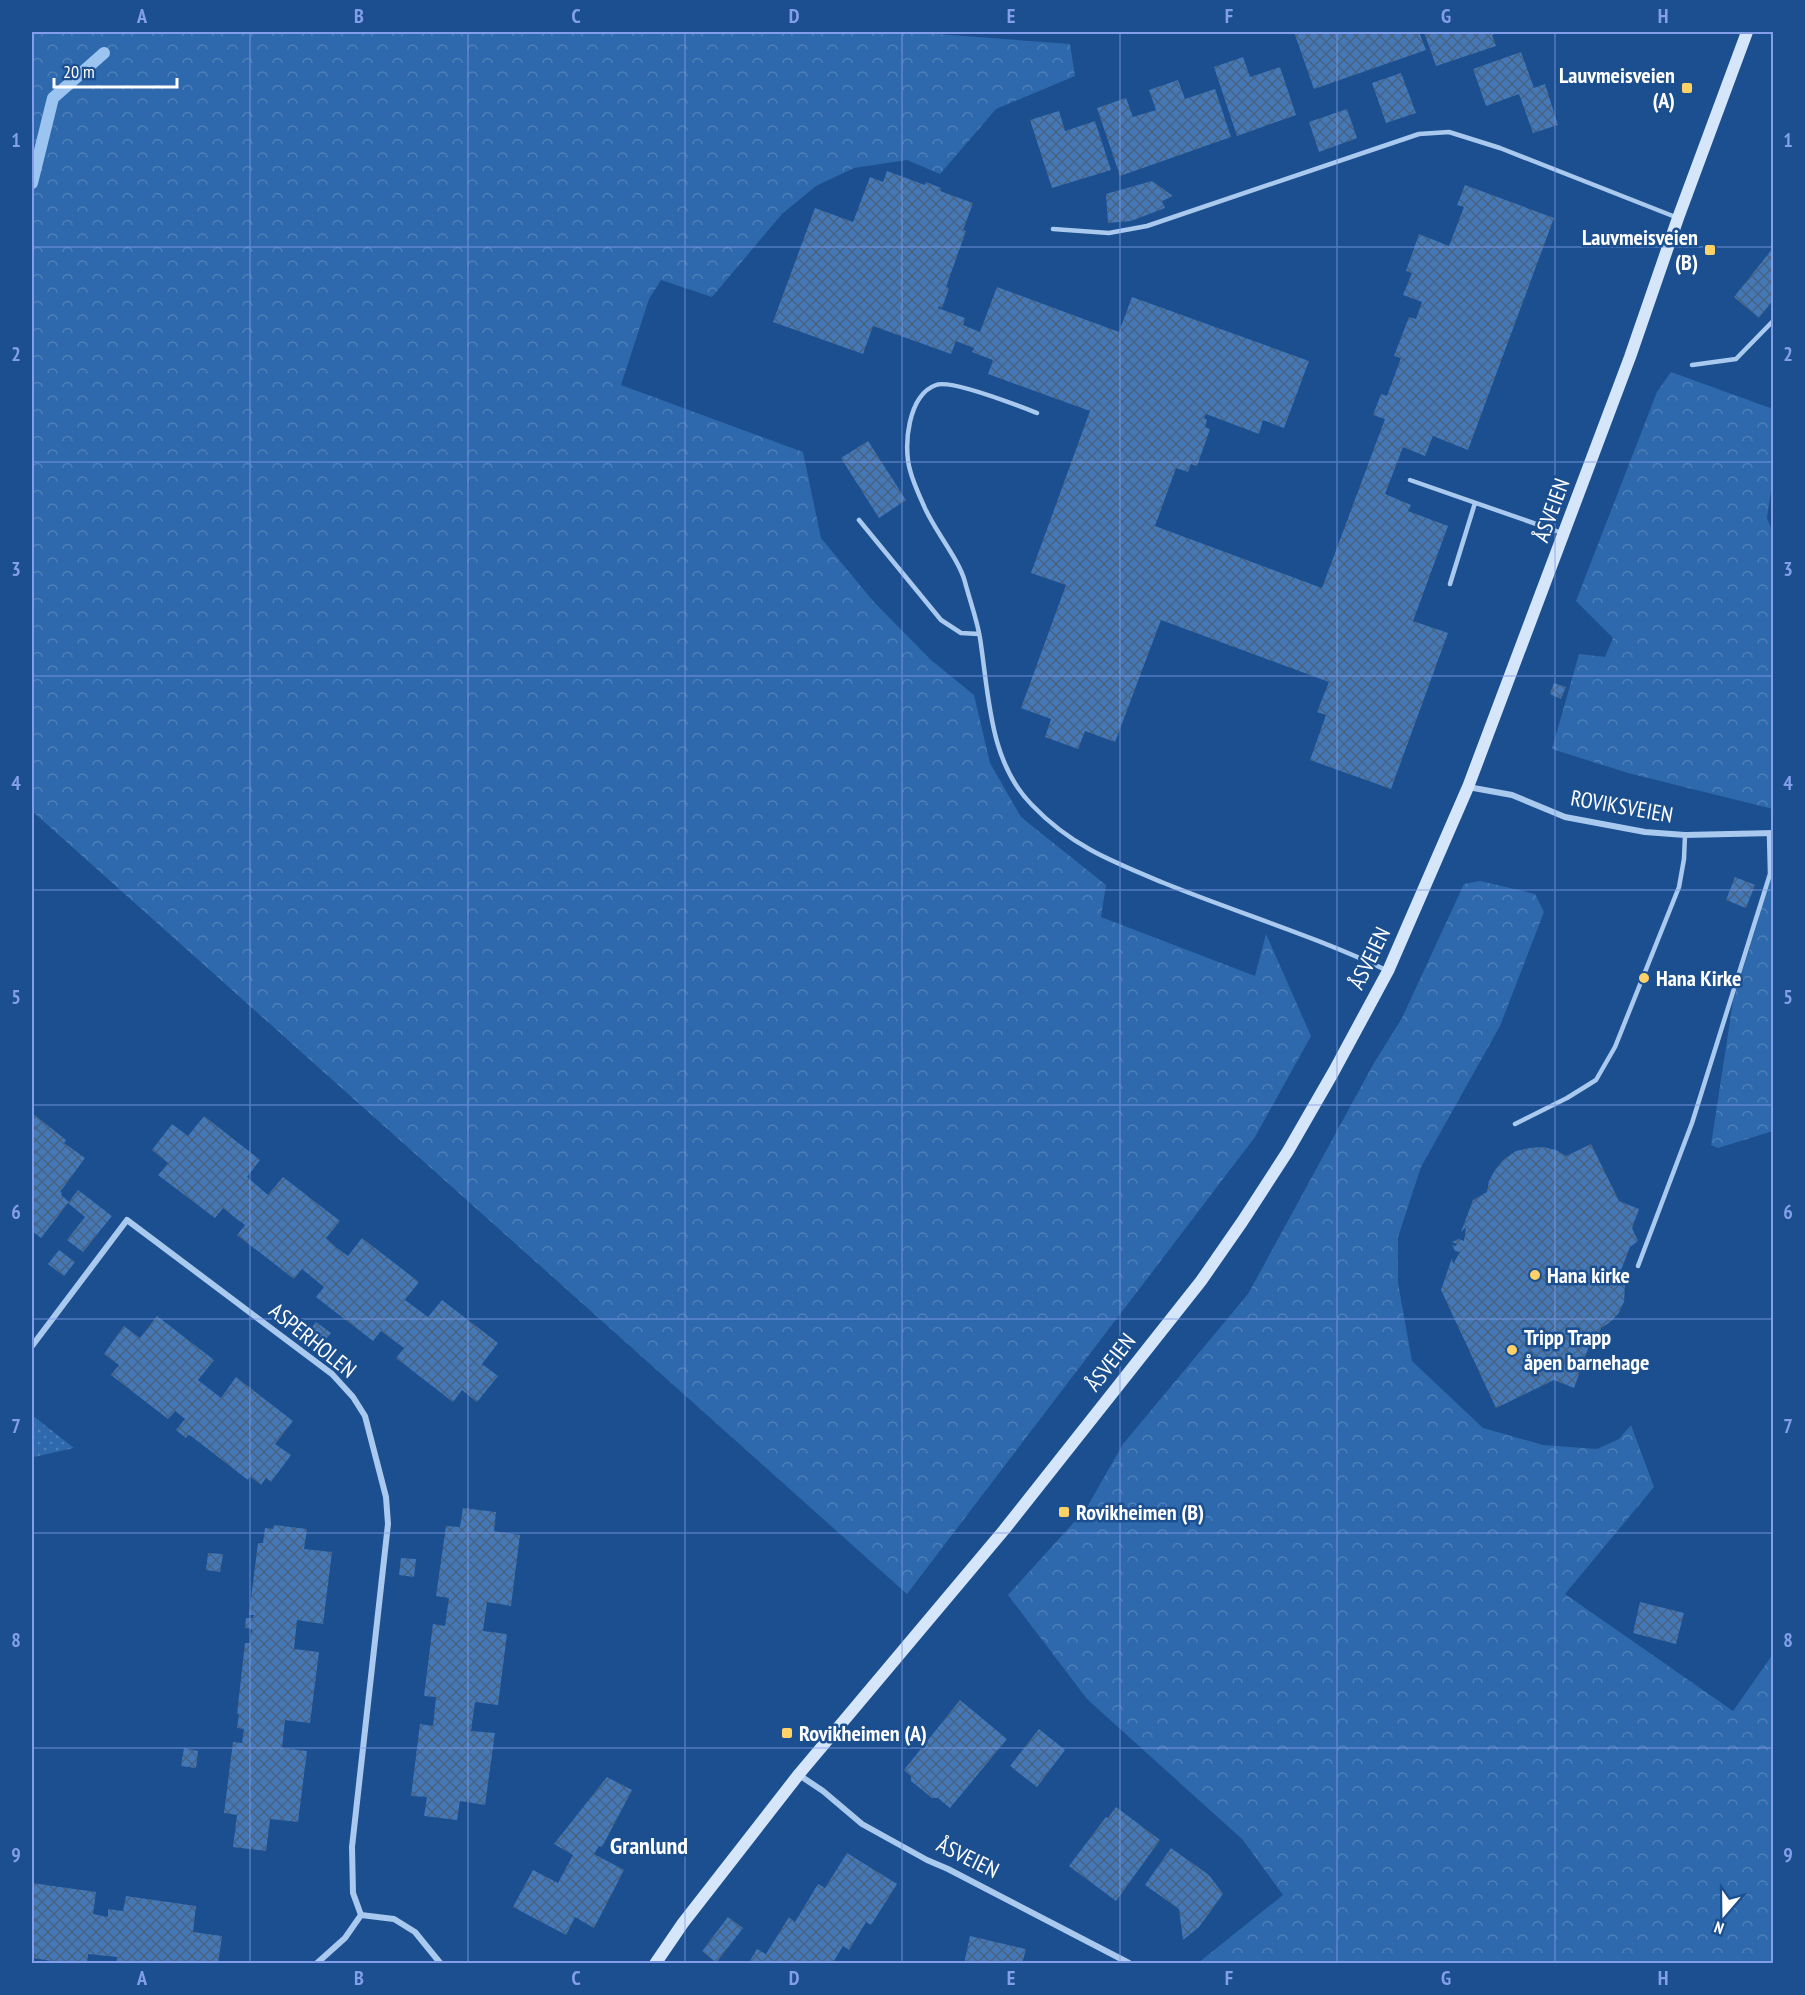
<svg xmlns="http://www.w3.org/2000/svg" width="1805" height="1995" font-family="'PT Sans Narrow',sans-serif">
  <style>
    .forest { fill: url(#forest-crowns) }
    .park { fill: url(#park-dots) }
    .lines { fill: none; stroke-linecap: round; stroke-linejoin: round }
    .stream { stroke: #9cc4f0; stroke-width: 12 }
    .building { fill: url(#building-cross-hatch) }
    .lane { stroke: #a9c9ee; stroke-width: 4.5 }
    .street { stroke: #a9c9ee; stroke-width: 6 }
    .secondary { stroke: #d6e6fa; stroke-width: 12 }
    .grid { fill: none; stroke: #839eea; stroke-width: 1.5; stroke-opacity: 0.55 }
    .poi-dot { fill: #ffd166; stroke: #1b4f8f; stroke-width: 2 }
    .labels { text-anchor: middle; stroke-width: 5; stroke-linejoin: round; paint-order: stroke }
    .poi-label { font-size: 22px; font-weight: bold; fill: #fff; stroke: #1b4f8f; text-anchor: start }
    .street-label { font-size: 22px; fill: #fff; stroke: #1b4f8f }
    .neighbourhood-label { font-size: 24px; font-weight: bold; fill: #fff; stroke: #1b4f8f }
    .neatline { fill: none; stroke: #839eea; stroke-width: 2 }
    .grid-label { font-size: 20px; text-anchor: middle; font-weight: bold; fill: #839eea }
  </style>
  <defs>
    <pattern id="forest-crowns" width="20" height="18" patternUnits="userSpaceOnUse" patternTransform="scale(1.5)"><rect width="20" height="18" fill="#2e69ad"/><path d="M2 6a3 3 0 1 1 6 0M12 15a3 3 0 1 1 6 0" fill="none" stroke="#4d80b9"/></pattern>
    <pattern id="park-dots" width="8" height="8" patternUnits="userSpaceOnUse" patternTransform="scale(1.5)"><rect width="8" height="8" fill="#2e69ad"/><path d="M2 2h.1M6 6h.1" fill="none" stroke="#4d80b9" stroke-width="1.8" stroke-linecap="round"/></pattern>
    <pattern id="building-cross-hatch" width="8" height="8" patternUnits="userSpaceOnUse" patternTransform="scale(1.5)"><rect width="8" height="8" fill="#4478b7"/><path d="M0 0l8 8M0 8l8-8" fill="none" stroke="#486282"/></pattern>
  </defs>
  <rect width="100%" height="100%" fill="#1b4f8f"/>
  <!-- forest -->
  <path class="forest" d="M32 32H911L1070 44 1075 76 996 109 940 174 907 160 854 168 816 186 782 214 712 297 661 280 649 299 621 385 803 452 821 538 873 601 931 660 974 695 990 763 1021 817 1106 885 1101 917 1255 976 1266 934 1311 1036 1255 1137 907 1594 32 811Z
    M1671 372 1773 409 1774 471 1767 518 1774 535 1773 809 1628 773 1552 749 1579 654 1605 657 1613 638 1576 601 1657 392Z
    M1773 855V1131L1718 1148 1711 1145 1733 1001 1758 921Z
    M1480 881 1535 894 1544 912 1500 1026 1421 1167 1398 1237V1283L1412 1361 1483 1428 1543 1445 1597 1449 1619 1439 1631 1425 1654 1487 1565 1594 1733 1711 1773 1654V1963H1198L1283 1895 1243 1840 1087 1699 1008 1595 1086 1509 1123 1444 1248 1294 1374 1063 1402 1018 1464 884Z"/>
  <!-- park -->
  <path class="park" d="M32 1415 74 1448 34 1457 32 1460Z"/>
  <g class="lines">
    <!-- stream -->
    <path class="stream" d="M32 183 53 98 104 53"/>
  </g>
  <!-- building -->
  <path class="building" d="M1294 32H1419L1426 50 1314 89Z
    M1424 32H1499L1492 35 1496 46 1436 66Z
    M1521 52 1534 88 1545 84 1558 125 1533 133 1519 94 1486 106 1473 69Z
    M1243 57 1250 77 1280 67 1296 115 1237 136 1214 67Z
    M1401 73 1416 113 1386 123 1372 83Z
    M1178 80 1185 99 1215 89 1231 137 1120 176 1097 108 1126 98 1133 117 1156 110 1149 90Z
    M1347 109 1357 138 1319 152 1309 122Z
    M1059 111 1065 131 1095 121 1111 170 1052 188 1030 120Z
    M887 171 925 185 926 182 941 188 940 191 973 203 963 230 966 231 946 287 949 288 942 308 939 306 938 308 965 318 963 325 980 332 997 287 1119 332 1132 297 1309 361 1284 428 1263 420 1259 434 1206 414 1204 418 1207 420 1205 427 1210 429 1197 466 1191 464 1188 472 1176 468 1155 526 1322 588 1385 419 1373 415 1381 394 1387 396 1401 358 1394 356 1409 317 1416 319 1422 302 1403 295 1412 273 1406 271 1419 234 1449 246 1464 207 1457 205 1465 185 1554 218 1468 450 1433 436 1425 456 1403 447 1385 494 1411 505 1408 511 1448 526 1413 621 1448 633 1391 789 1310 760 1326 715 1317 712 1329 682 1161 620 1115 742 1085 731 1078 749 1045 737 1051 719 1021 708 1066 585 1031 573 1090 411 988 374 993 360 972 352 974 348 956 341 951 354 873 326 863 354 773 322 815 208 853 222 870 177 883 182Z
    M1152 181 1173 196 1162 201 1165 208 1131 221 1108 223 1106 194Z
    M1773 248V300L1759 318 1734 297Z
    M868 441 906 500 879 518 841 458Z
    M1554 683 1566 687 1561 699 1550 694Z
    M1735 877 1755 885 1746 908 1726 900Z
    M32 1113 66 1140 64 1143 85 1158 60 1192 62 1193 61 1195 69 1202 78 1190 112 1216 83 1252 67 1240 85 1217 68 1203 41 1238 32 1231Z
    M204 1116 260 1160 247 1177 268 1195 283 1177 340 1221 326 1238 337 1248 348 1256 362 1238 419 1282 405 1300 428 1317 442 1300 498 1343 482 1364 498 1376 477 1402 462 1390 453 1402 396 1358 404 1348 381 1331 373 1341 316 1297 324 1287 302 1269 294 1279 237 1235 245 1225 234 1217 223 1208 215 1218 158 1175 168 1163 152 1150 172 1124 188 1136Z
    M1591 1144 1619 1201 1639 1209 1632 1228 1638 1241 1630 1247 1621 1270 1625 1285 1624 1302 1618 1314 1609 1323 1601 1328 1596 1339 1591 1341 1574 1388 1554 1380 1496 1408 1441 1290 1452 1258 1453 1264 1460 1252 1455 1251 1452 1245 1456 1246 1457 1244 1452 1242 1459 1239 1464 1241 1466 1227 1461 1232 1473 1200 1487 1192 1489 1181 1495 1170 1503 1160 1516 1151 1529 1148 1543 1147 1556 1150 1566 1156Z
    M59 1250 75 1262 64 1276 48 1264Z
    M157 1316 214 1360 198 1380 221 1398 236 1377 293 1421 275 1444 291 1455 271 1482 266 1478 261 1485 250 1476 248 1480 191 1436 188 1435 186 1438 176 1430 185 1419 175 1411 168 1419 111 1375 119 1365 104 1354 124 1326 140 1338Z
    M316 1322 331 1333 321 1345 307 1334Z
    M463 1508 496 1512 494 1531 520 1535 511 1606 487 1602 483 1631 507 1634 498 1705 475 1702 471 1731 495 1733 485 1805 460 1801 457 1820 424 1816 427 1797 411 1796 420 1724 433 1726 436 1697 424 1696 433 1624 445 1626 447 1611 449 1598 436 1596 446 1526 460 1527Z
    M274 1525 307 1529 304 1549 332 1552 323 1624 297 1620 294 1649 319 1652 310 1723 285 1720 282 1748 307 1751 298 1822 270 1819 266 1851 233 1847 237 1815 224 1813 233 1742 242 1743 244 1729 237 1728 239 1714H237L245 1643H250L252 1629 245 1628 246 1618H253L254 1615H249L258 1543H263L265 1528 273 1529Z
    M208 1553 223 1554 220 1572 206 1570Z
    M401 1558 416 1559 414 1577 399 1575Z
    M1640 1602 1684 1613 1676 1644 1633 1633Z
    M960 1700 1007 1739 950 1808 938 1798H932L911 1781V1776L904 1770Z
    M1039 1729 1065 1750 1037 1787 1010 1766Z
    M184 1748 198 1751 196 1768 181 1766Z
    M607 1777 632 1790 602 1847 599 1846 594 1854 624 1870 594 1928 575 1917 566 1935 513 1907 533 1870 558 1883 573 1855 554 1844Z
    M1116 1807 1160 1840 1116 1901 1069 1866 1106 1817 1108 1818Z
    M1171 1848 1209 1875 1223 1894 1199 1927 1183 1940 1179 1909 1145 1885Z
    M847 1853 897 1884 871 1925 866 1922 849 1950 843 1946 832 1964H748L757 1949 766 1954 789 1917 795 1922 818 1884 825 1888Z
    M32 1883 96 1892 93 1914 108 1917V1909L123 1911 126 1896 196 1906 193 1932 222 1936 218 1964H116L117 1957 88 1954 87 1964H72L32 1958Z
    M728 1917 743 1928 716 1963 702 1951Z
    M970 1936 1026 1949 1022 1964H964Z"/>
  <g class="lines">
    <!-- lane -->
    <path class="lane" d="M1053 229 1109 233 1147 226 1419 134 1449 132 1500 148 1678 218
      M1692 365 1736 359 1774 320
      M1037 413C1019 406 951 379 936 385 908 395 903 446 910 470 913 482 919 495 924 506 934 530 959 559 965 582 970 601 977 620 980 638 989 695 989 762 1032 805 1071 846 1113 862 1164 883 1238 913 1315 936 1388 971
      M1410 480 1562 533
      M859 520 941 620 961 633 979 634
      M1450 584 1475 503
      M1515 1124 1567 1098 1596 1080 1615 1047 1679 887 1684 859 1685 835
      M1638 1266 1692 1123 1770 874 1769 834"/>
    <!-- street -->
    <path class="street" d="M1468 787 1512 795 1565 817 1645 832 1685 835 1774 833
      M32 1346 127 1220 332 1374 353 1397 365 1416 386 1497 388 1524 352 1847 353 1893 361 1915 345 1938 316 1964
      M799 1775 823 1791 862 1824 927 1860 948 1869 1129 1963
      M361 1915 394 1919 415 1932 441 1964"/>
    <!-- secondary -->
    <path class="secondary" d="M655 1964 683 1923 799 1774 1004 1530 1201 1281 1242 1222 1288 1151 1334 1071 1388 971 1468 787 1630 357 1678 218 1747 32"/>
  </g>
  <!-- grid -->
  <path class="grid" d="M250 32V1964M468 32V1964M685 32V1964M902 32V1964M1120 32V1964M1337 32V1964M1555 32V1964M32 247H1774M32 462H1774M32 676H1774M32 890H1774M32 1105H1774M32 1319H1774M32 1533H1774M32 1748H1774"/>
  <!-- markers -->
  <g class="poi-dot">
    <rect x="1681" y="82" width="12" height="12" rx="3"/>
    <rect x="1704" y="244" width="12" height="12" rx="3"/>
    <circle cx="1644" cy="978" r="6"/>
    <circle cx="1535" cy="1275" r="6"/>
    <circle cx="1512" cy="1350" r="6"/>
    <rect x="1058" y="1506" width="12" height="12" rx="3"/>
    <rect x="781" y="1727" width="12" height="12" rx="3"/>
  </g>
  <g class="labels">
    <!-- poi labels -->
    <g class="poi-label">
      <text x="1675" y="83" text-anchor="end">Lauvmeisveien<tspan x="1675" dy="25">(A)</tspan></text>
      <text x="1698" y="245" text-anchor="end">Lauvmeisveien<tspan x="1698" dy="25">(B)</tspan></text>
      <text x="1656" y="986">Hana Kirke</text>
      <text x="1547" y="1283">Hana kirke</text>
      <text x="1524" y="1345">Tripp Trapp<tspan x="1524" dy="25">åpen barnehage</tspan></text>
      <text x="1076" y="1520">Rovikheimen (B)</text>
      <text x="799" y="1741">Rovikheimen (A)</text>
    </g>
    <!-- street labels -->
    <g class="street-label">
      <text transform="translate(1551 510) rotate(-70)" y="8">ÅSVEIEN</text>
      <text transform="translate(1622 806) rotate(10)" y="8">ROVIKSVEIEN</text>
      <text transform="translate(1369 958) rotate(-64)" y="8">ÅSVEIEN</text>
      <text transform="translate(313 1340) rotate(39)" y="8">ASPERHOLEN</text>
      <text transform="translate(1110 1362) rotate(-52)" y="8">ÅSVEIEN</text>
      <text transform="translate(968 1857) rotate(26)" y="8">ÅSVEIEN</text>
    </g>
    <!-- neighbourhood labels -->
    <g class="neighbourhood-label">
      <text x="649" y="1854">Granlund</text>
    </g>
  </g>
  <!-- border -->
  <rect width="1805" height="1995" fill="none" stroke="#1b4f8f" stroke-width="66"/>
  <!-- north arrow -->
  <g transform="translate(1724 1914) rotate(200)" stroke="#1b4f8f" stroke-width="4.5" paint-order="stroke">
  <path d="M0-4.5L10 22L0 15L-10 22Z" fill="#ffffff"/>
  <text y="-9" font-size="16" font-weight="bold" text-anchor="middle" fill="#ffffff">N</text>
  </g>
  <!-- scale -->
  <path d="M54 78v9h123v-9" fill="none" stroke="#ffffff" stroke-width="3"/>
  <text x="63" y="78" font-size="18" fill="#ffffff" stroke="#1b4f8f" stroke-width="4.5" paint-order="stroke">20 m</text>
  <rect x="33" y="33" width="1739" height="1929" class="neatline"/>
  <g class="grid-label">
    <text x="142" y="23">A</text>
    <text x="359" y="23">B</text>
    <text x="576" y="23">C</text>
    <text x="794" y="23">D</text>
    <text x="1011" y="23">E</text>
    <text x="1229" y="23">F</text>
    <text x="1446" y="23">G</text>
    <text x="1663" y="23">H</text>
    <text x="16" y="147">1</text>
    <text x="1788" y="147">1</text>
    <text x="16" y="361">2</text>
    <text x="1788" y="361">2</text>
    <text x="16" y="576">3</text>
    <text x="1788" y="576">3</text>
    <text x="16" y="790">4</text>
    <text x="1788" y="790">4</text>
    <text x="16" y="1004">5</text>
    <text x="1788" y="1004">5</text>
    <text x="16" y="1219">6</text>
    <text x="1788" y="1219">6</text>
    <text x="16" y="1433">7</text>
    <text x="1788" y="1433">7</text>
    <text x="16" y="1647">8</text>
    <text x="1788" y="1647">8</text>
    <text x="16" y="1862">9</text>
    <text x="1788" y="1862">9</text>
    <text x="142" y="1985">A</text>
    <text x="359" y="1985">B</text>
    <text x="576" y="1985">C</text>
    <text x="794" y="1985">D</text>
    <text x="1011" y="1985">E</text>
    <text x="1229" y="1985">F</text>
    <text x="1446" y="1985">G</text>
    <text x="1663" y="1985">H</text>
  </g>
</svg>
